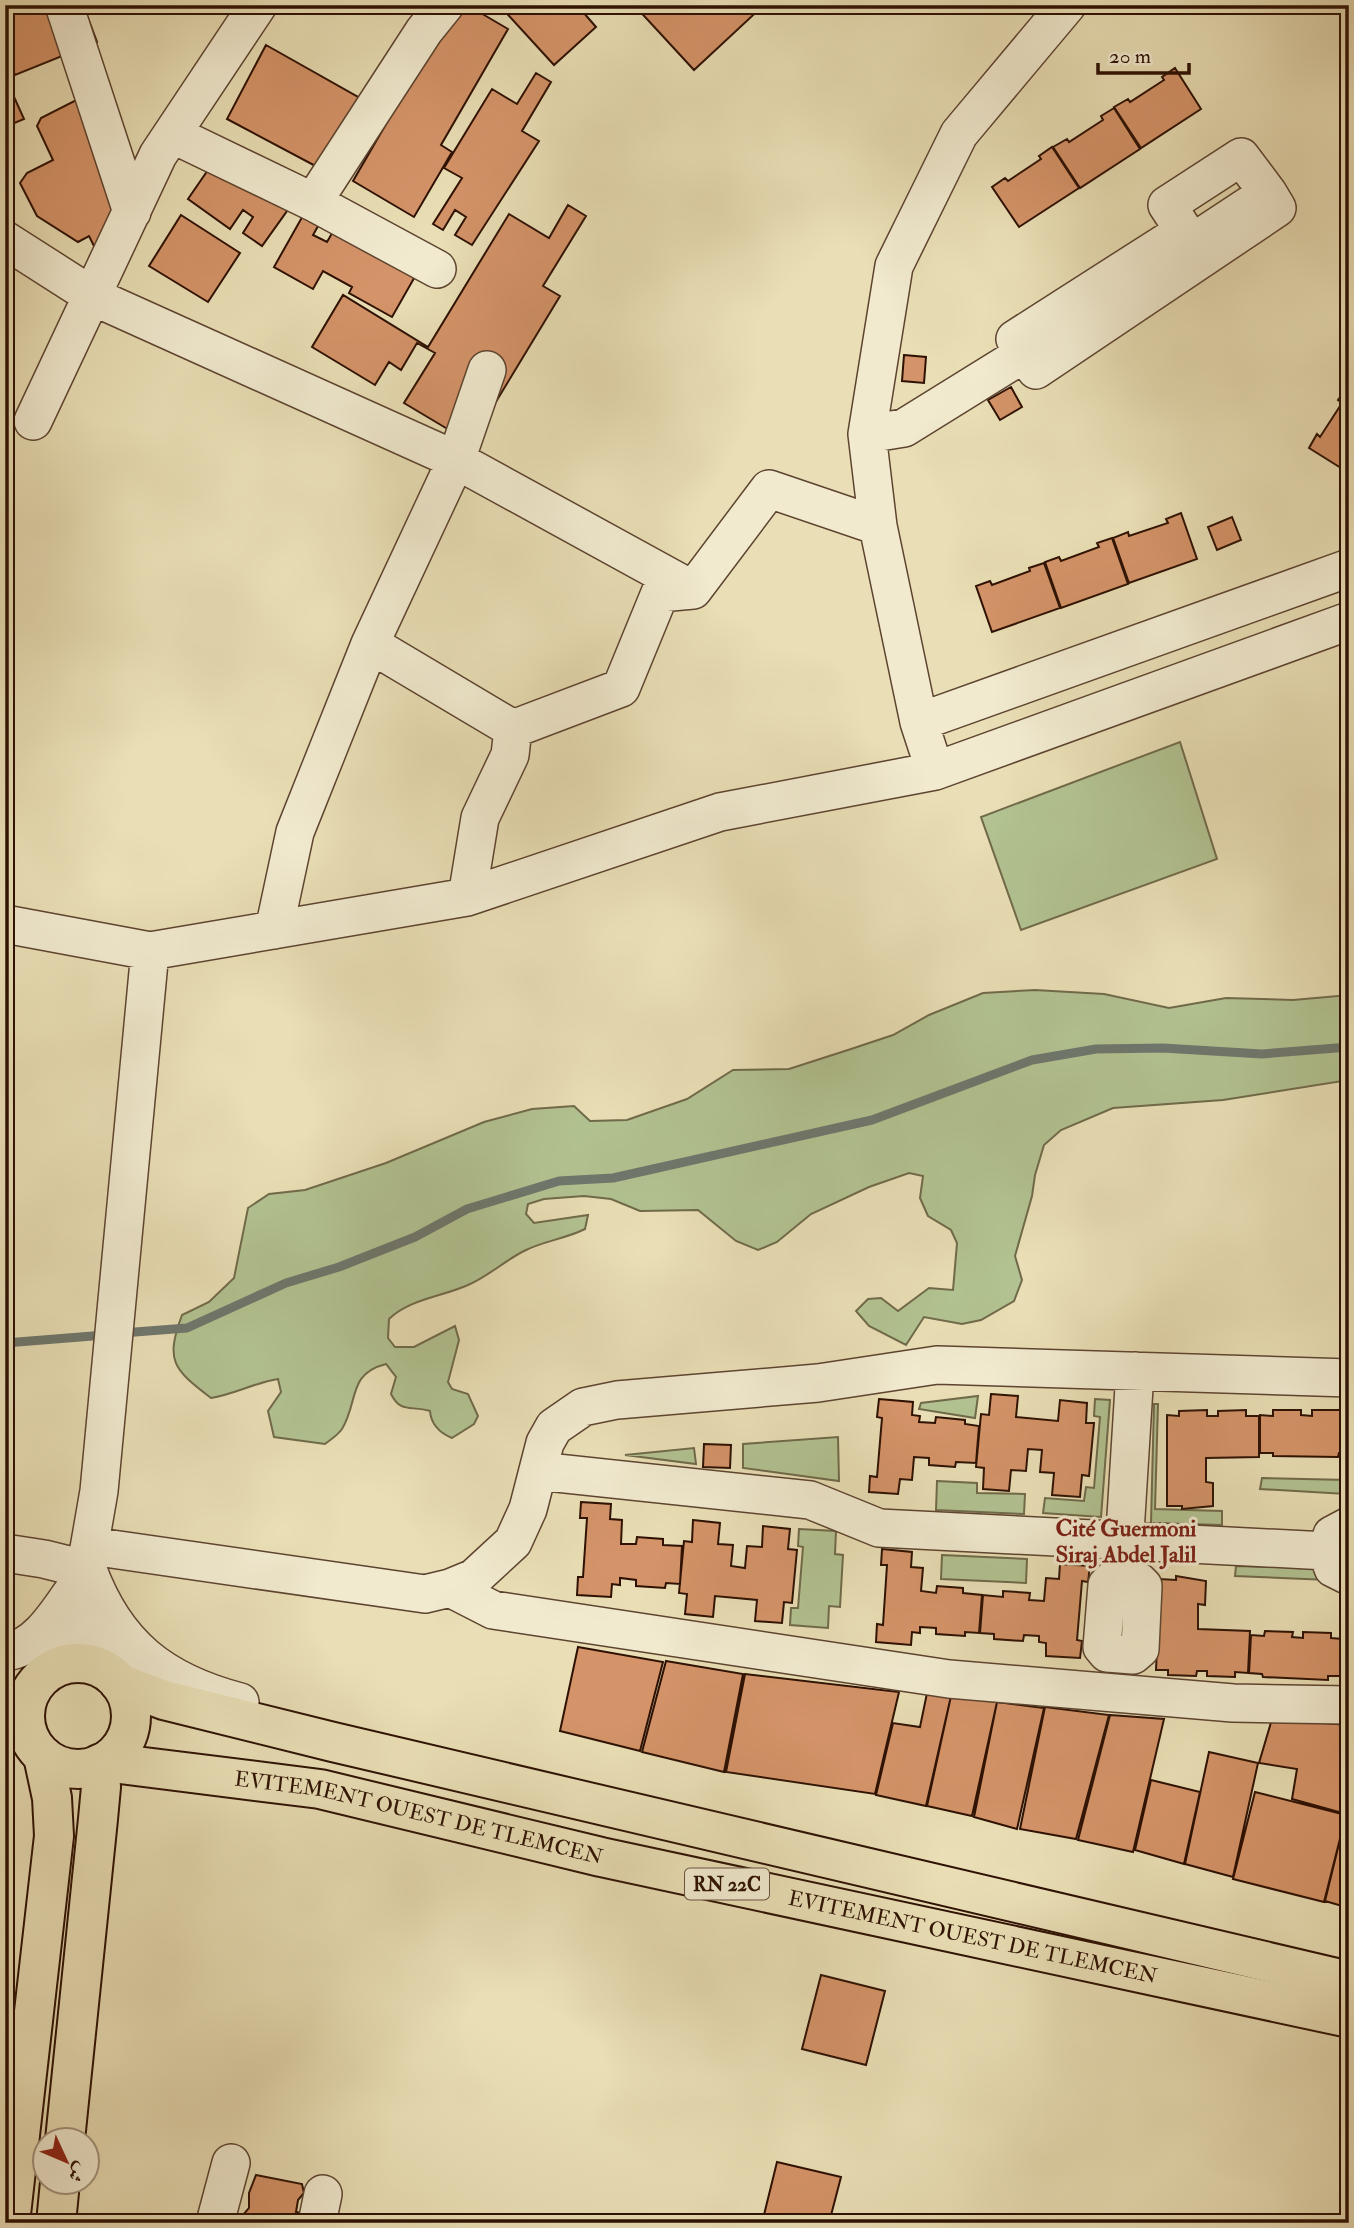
<svg xmlns="http://www.w3.org/2000/svg" width="1354" height="2228" font-family="'IM FELL Double Pica',Amiri,serif">
  <style>
    .green { fill: #b2c291; stroke: #706a4a; stroke-width: 2 }
    .lines { fill: none; stroke-linecap: round; stroke-linejoin: round }
    .stream { stroke: #6e776d; stroke-width: 9 }
    .building { fill: #d49368; stroke: #2e1103; stroke-width: 2 }
    .street-casing { stroke: #5d4430; stroke-width: 40 }
    .highway-casing { stroke: #2e1103; stroke-width: 42 }
    .street { stroke: #f1eacf; stroke-width: 37 }
    .highway { stroke: #e9deb5; stroke-width: 38 }
    .labels { text-anchor: middle; stroke-width: 6; stroke-linejoin: round; paint-order: stroke }
    .shield { fill: #f1eacf; stroke: #685240; stroke-width: 2 }
    .shield-label { font-size: 19px; font-weight: bold; fill: #2e1103 }
    .street-label { font-size: 21px; fill: #2e1103; stroke: #f1eacf }
    .neighbourhood-label { font-size: 23px; font-weight: bold; fill: #7a1f14; stroke: #f1eacf }
  </style>
  <rect width="100%" height="100%" fill="#e9deb5"/>
  <filter id="stains"><feTurbulence type="fractalNoise" baseFrequency=".00286" numOctaves="4"/><feColorMatrix values="0 0 0 0 .2 0 0 0 0 .09 0 0 0 0 .02 0 0 0 .5 -.17"/></filter>
  <radialGradient id="worn" r=".72"><stop offset=".6" stop-color="#630" stop-opacity="0"/><stop offset="1" stop-color="#630" stop-opacity=".3"/></radialGradient>
  <!-- green -->
  <path class="green" d="M1180 742 1217 859 1021 930 981 817Z
    M1035 990 1104 994 1169 1008 1226 998 1293 1000 1349 995V1080L1223 1100 1113 1108 1061 1130 1044 1145 1035 1175 1032 1196 1015 1256 1022 1280 1014 1301 981 1320 962 1324 924 1317 906 1345 869 1326 856 1311 868 1299 881 1298 898 1311 929 1288 953 1290 957 1243 951 1230 928 1216 920 1198 923 1176 909 1173 869 1187 811 1214 777 1242 758 1250 736 1241 698 1210 640 1211 611 1199 584 1196 544 1199 528 1204 526 1214 534 1223 588 1215 585 1229C565 1239 543 1241 524 1251 504 1261 489 1276 468 1285 441 1297 410 1299 389 1319L388 1338 395 1347H414L455 1326 459 1340 448 1382 452 1389 468 1394 478 1416 474 1424 452 1438C440 1433 431 1424 430 1411 411 1405 401 1414 391 1394L396 1377 386 1364C347 1374 359 1401 342 1429 338 1435 330 1440 325 1444L274 1437 268 1411 281 1392 278 1379C254 1383 235 1394 211 1398 173 1369 165 1361 182 1315L209 1302 234 1278 248 1208 269 1194 305 1190 386 1163 484 1122 532 1109 574 1106 590 1121 627 1120 687 1099 733 1070 789 1069 851 1049 893 1035 929 1015 983 993Z
    M978 1396 975 1418 919 1409 921 1403Z
    M1095 1399 1110 1400 1101 1517 1043 1513 1045 1498 1084 1501 1086 1487 1094 1488 1100 1417 1094 1416Z
    M1154 1404H1158L1155 1509 1222 1511V1525L1151 1523Z
    M838 1437 839 1481 743 1468V1444Z
    M694 1448 696 1464 625 1455Z
    M1262 1478 1348 1480 1346 1494 1260 1489Z
    M937 1481 977 1483V1493L1025 1494 1024 1514 936 1510Z
    M799 1529 836 1531 835 1554 843 1555 840 1607 829 1606 828 1628 790 1625 791 1608H798L803 1547 798 1546Z
    M942 1555 1027 1559 1026 1583 941 1579Z
    M1236 1566 1318 1568 1327 1580 1235 1576Z"/>
  <g class="lines">
    <!-- stream -->
    <path class="stream" d="M122 1333 187 1328 286 1283 339 1267 415 1237 467 1209 559 1181 613 1178 872 1120 1032 1060 1096 1049 1163 1048 1262 1054 1349 1047
      M5 1343 105 1335"/>
  </g>
  <!-- building -->
  <path class="building" d="M23 5H83L97 42 15 75 5 50V12Z
    M455 5H467L508 29 441 145 452 152 414 217 353 181Z
    M499 5H577L596 27 554 65Z
    M634 5H764L694 70Z
    M266 45 374 106 340 179 227 119Z
    M1175 68 1201 109 1141 148 1114 107 1128 99 1130 102 1164 80 1162 77Z
    M536 73 551 82 522 131 539 141 472 245 455 235 466 217 455 210 443 230 433 224 462 178 444 168 492 89 517 104Z
    M5 77 24 119 5 127Z
    M102 87 115 142 151 214 126 253 114 259 94 246 89 236 78 242 37 216 20 183 27 173 53 160 37 126 41 118Z
    M1114 108 1140 149 1080 188 1053 147 1067 139 1069 142 1103 120 1101 116Z
    M1052 147 1079 188 1019 227 992 187 1005 178 1008 181 1041 159 1039 156Z
    M221 151 297 197 262 246 243 233 253 217 243 210 230 229 188 199Z
    M314 196 330 205 313 235 327 242 343 214 425 259 392 317 349 293 352 287 323 271 313 289 274 267Z
    M568 205 586 216 543 286 560 296 471 443 404 403 435 353 417 343 401 370 389 362 375 385 312 347 343 295 428 347 509 214 549 238Z
    M181 215 240 253 208 302 149 266Z
    M904 355 926 357 924 383 902 381Z
    M1011 387 1022 407 1000 420 988 400Z
    M1347 387 1349 388V473L1309 448 1317 434 1320 437 1342 403 1338 400Z
    M1181 513 1197 559 1129 583 1113 538 1128 532 1129 536 1168 523 1166 519Z
    M1232 517 1241 540 1217 550 1208 527Z
    M1112 538 1128 584 1061 608 1045 562 1059 557 1061 561 1099 547 1097 543Z
    M1044 563 1060 608 992 632 976 586 990 581 992 585 1030 571 1029 568Z
    M991 1394 1018 1396 1016 1417 1058 1421 1060 1400 1087 1403 1086 1423H1094L1089 1476 1082 1475 1080 1497 1052 1495 1054 1473 1040 1472 1042 1450 1028 1449 1026 1471 1011 1470 1009 1491 983 1489 984 1468 976 1467 981 1414 989 1415Z
    M879 1399 913 1402 912 1415 920 1416 919 1422 935 1423 936 1417 965 1420V1424L979 1426 976 1463 956 1462 955 1467 929 1465V1458L914 1457 912 1480 900 1479 898 1494 869 1492 870 1476 877 1477 882 1418 877 1417Z
    M1207 1410V1416H1218V1411L1246 1410V1416H1259V1457L1206 1458V1482L1213 1483V1506L1182 1509V1506H1167V1415L1179 1416V1411Z
    M1273 1410H1301V1415L1312 1416V1410H1340V1415H1349V1453H1339L1338 1457 1273 1456V1453H1260V1415L1273 1416Z
    M704 1444 731 1445 730 1468 703 1467Z
    M581 1502 611 1504 610 1519 622 1520 621 1544H636L637 1537 663 1539V1545L682 1546 680 1584 666 1583 665 1588 636 1586V1580L620 1578V1585L612 1584 611 1597 577 1595 578 1577H583L587 1518H580Z
    M693 1520 720 1523 718 1544 733 1545 731 1566 745 1568 747 1546 762 1547 763 1526 790 1529 788 1549 797 1550 792 1603 784 1602 782 1623 755 1621 757 1600 715 1596 713 1617 685 1614 687 1594 679 1593 684 1541 692 1542Z
    M882 1549 912 1552 911 1567 923 1568 921 1591 936 1593 937 1586 963 1588V1593L982 1595 979 1633 965 1632V1636L936 1634V1628L920 1627V1633L912 1632 911 1645 876 1642 877 1624 883 1625 887 1565H881Z
    M1060 1564 1090 1566 1088 1582 1082 1581 1077 1640 1082 1641 1080 1658 1046 1656V1643L1039 1642V1636L1024 1635 1023 1641 994 1639V1634L980 1633 983 1595 1003 1597V1591L1030 1593 1029 1600 1044 1601 1046 1578 1059 1579Z
    M1176 1576 1206 1581 1205 1605 1198 1604V1629L1250 1631 1248 1673 1235 1672V1677L1207 1676V1671H1197L1196 1676 1168 1675V1670H1156L1160 1579 1176 1580Z
    M1265 1631 1293 1632 1292 1637 1303 1638V1632L1331 1633V1638L1343 1639 1342 1676H1328V1680L1263 1677 1262 1674 1249 1673 1251 1635 1264 1636Z
    M1345 1639H1349V1677H1343Z
    M578 1647 663 1662 640 1751 560 1731Z
    M666 1661 743 1674 724 1772 642 1752Z
    M745 1674 899 1692 875 1794 726 1772Z
    M927 1693 951 1696 926 1806 876 1795 893 1723 920 1727Z
    M951 1696 997 1702 972 1816 927 1806Z
    M997 1702 1044 1708 1017 1829 974 1817Z
    M1045 1707 1109 1715 1076 1839 1020 1829Z
    M1110 1715 1164 1719 1133 1852 1078 1840Z
    M1272 1719 1349 1725V1805L1346 1814 1292 1799 1297 1769 1259 1763Z
    M1209 1752 1258 1763 1233 1877 1185 1864Z
    M1151 1780 1200 1792 1184 1864 1135 1850Z
    M1255 1792 1346 1815 1324 1902 1233 1879Z
    M1346 1815H1349V1908L1325 1901Z
    M821 1975 885 1991 866 2065 802 2049Z
    M777 2162 841 2177 829 2223H762Z
    M256 2175 302 2184 304 2193 298 2200 296 2212 302 2213 300 2223H245L243 2215 249 2208V2193Z"/>
  <g class="lines">
    <!-- street casing -->
    <g class="street-casing">
      <path id="street" d="M64 5 132 212
        M172 134 313 202 437 269
        M313 202 424 31 445 5
        M5 240 94 297 456 460 693 590 769 489 878 526 919 722 935 771
        M33 421 158 155 258 5
        M867 434 904 428 1025 353 1268 193 1277 208 1036 370 1015 339 1184 231 1167 205 1241 157 1268 193
        M878 526 867 434 894 266 959 134 1067 5
        M370 644 513 729
        M919 722 1349 568
        M513 729 621 688 660 593 693 590
        M467 897 480 818 510 755 513 729
        M5 924 150 951 467 897 720 812 935 771 1349 621
        M274 930 295 832 370 644 456 460 487 370
        M538 1471 810 1500 879 1528 1327 1551
        M1349 1526 1332 1535 1327 1551 1333 1568 1349 1576
        M91 1546 425 1594 450 1588 474 1578 513 1542 528 1509 545 1443 554 1427 583 1407 617 1400 818 1383 937 1365 1349 1378
        M5 1553 44 1559 88 1570
        M1123 1565 1135 1371
        M88 1570C116 1646 163 1682 240 1702
        M1112 1580 1138 1581 1143 1586 1140 1649 1133 1655 1107 1653 1102 1647 1107 1585Z
        M450 1588 493 1610 949 1679 1233 1703 1349 1705
        M89 1599 93 1629 113 1677
        M5 1652C36 1649 57 1614 73 1591
        M55 1668 78 1612 99 1491 150 951
        M215 2223 231 2163
        M317 2223 323 2194"/>
    </g>
    <!-- highway casing -->
    <g class="highway-casing">
      <g id="highway">
        <circle cx="78" cy="1716" r="53"/>
        <path d="M119 1683 164 1700 333 1742 1349 1981"/>
        <path id="s1" d="M104 1762 320 1789 601 1857 1349 2018"/>
        <path d="M65 2140 98 1819 101 1787 99 1764"/>
        <path d="M10 2223 54 1836 52 1798 43 1756"/>
        <path d="M56 2223 60 2182"/>
      </g>
    </g>
    <!-- street -->
    <use href="#street" class="street"/>
    <!-- highway -->
    <use href="#highway" class="highway"/>
  </g>
  <g class="labels">
    <!-- shield labels -->
    <rect class="shield" x="685" y="1868.5" width="84" height="31" rx="5"/>
    <g class="shield-label">
      <text x="727" y="1891">RN 22C</text>
    </g>
    <!-- street labels -->
    <g class="street-label">
      <text dy="7" stroke="none"><textPath href="#s1" startOffset="320">EVITEMENT OUEST DE TLEMCEN</textPath></text>
      <text dy="7" stroke="none"><textPath href="#s1" startOffset="887">EVITEMENT OUEST DE TLEMCEN</textPath></text>
    </g>
    <!-- neighbourhood labels -->
    <g class="neighbourhood-label">
      <text x="1126" y="1536">Cité Guermoni<tspan x="1126" dy="26">Siraj Abdel Jalil</tspan></text>
    </g>
  </g>
  <!-- margin -->
  <rect width="1354" height="2228" fill="none" stroke="#e9deb5" stroke-width="28"/>
  <rect x="7" y="7" width="1340" height="2214" fill="none" stroke="#2e1103" stroke-width="3.5"/>
  <rect x="14" y="14" width="1326" height="2200" fill="none" stroke="#2e1103" stroke-width="2"/>
  <!-- north arrow -->
  <g transform="translate(66 2161) rotate(134)"><circle r="33" fill="#f1eacf" stroke="#a3937d" stroke-width="2"/>
  <path d="M0-5L12 26L0 18L-12 26Z" fill="#8f2418"/>
  <text y="-10" font-size="19" font-weight="bold" text-anchor="middle" fill="#2e1103">ش</text>
  </g>
  <!-- scale -->
  <path d="M1098 63v10h91v-10" fill="none" stroke="#2e1103" stroke-width="3.5"/>
  <text x="1109" y="63" font-size="21" fill="#2e1103" stroke="#f1eacf" stroke-width="5" paint-order="stroke">20 m</text>
  <rect width="100%" height="100%" filter="url(#stains)"/>
  <rect width="100%" height="100%" fill="url(#worn)"/>
</svg>
